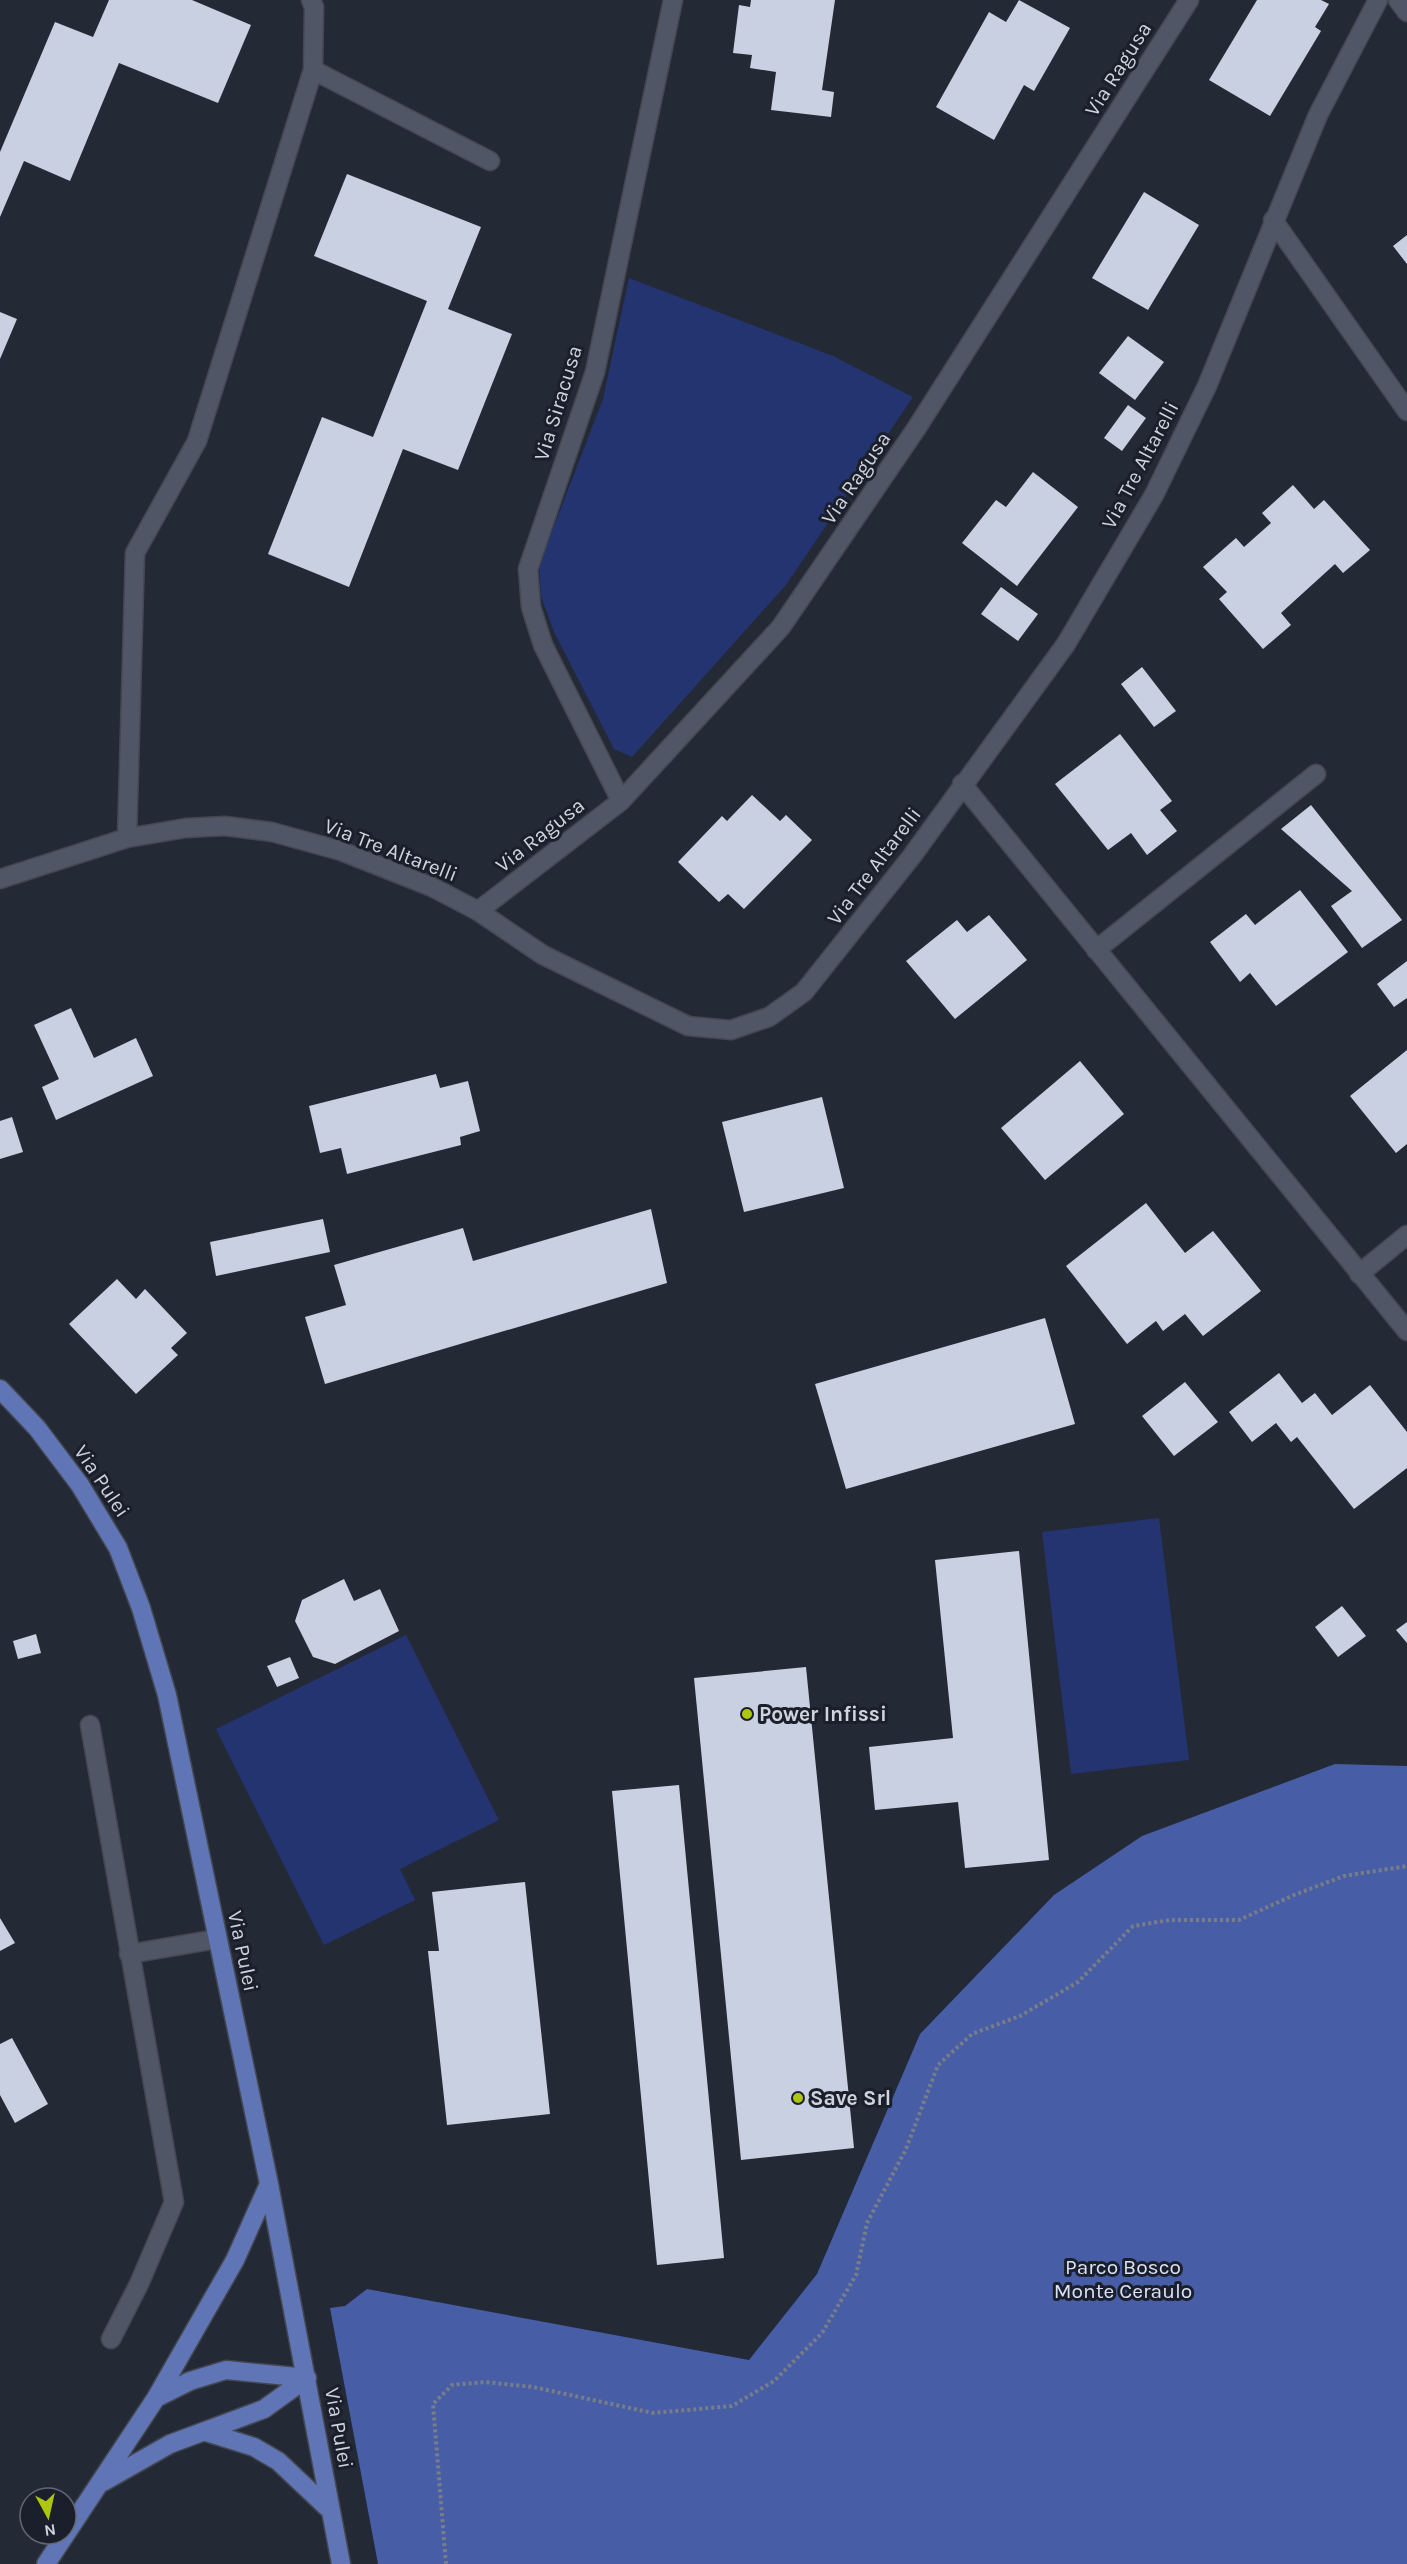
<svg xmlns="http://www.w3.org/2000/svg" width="1407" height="2564" font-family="Karla,sans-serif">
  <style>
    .green { fill: #243470 }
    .forest { fill: #475ea6 }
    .building { fill: #c9d0e1 }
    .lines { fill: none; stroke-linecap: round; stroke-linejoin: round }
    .minor-casing { stroke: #434752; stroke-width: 21 }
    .major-casing { stroke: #434752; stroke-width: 21 }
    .path { stroke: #787d88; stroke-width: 4; stroke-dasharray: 3 3; stroke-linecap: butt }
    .minor { stroke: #505665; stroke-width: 18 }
    .major { stroke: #6075b5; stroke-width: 18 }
    .poi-dot { fill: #adc610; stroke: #1a1f2b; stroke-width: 2 }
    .labels { text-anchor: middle; stroke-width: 6; stroke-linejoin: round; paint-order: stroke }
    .street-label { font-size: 21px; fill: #cfd3dc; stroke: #1a1f2b }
    .poi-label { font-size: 21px; font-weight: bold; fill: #cfd3dc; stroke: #1a1f2b; text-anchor: start }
    .park-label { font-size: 21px; fill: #dae2f7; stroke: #1a1f2b }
  </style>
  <rect width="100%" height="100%" fill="#242936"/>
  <!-- green -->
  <path class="green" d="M629 278 833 356 913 397 786 585 632 757 614 749 554 632 541 596 539 565 603 399Z
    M1159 1518 1189 1760 1071 1774 1042 1532Z
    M406 1635 499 1820 400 1869 415 1900 324 1945 216 1729Z"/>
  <!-- forest -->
  <path class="forest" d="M1335 1764 1407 1766V2564H378L330 2308 345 2306 367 2289 749 2360 817 2274 920 2034 1054 1895 1142 1836Z"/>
  <!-- building -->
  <path class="building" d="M109 0H192L251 25 218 103 119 63 70 181 24 161 0 217V152L55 22 93 37Z
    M751 0H835L822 90 834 92 831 117 771 110 776 72 750 68 752 55 733 53 739 5 750 7Z
    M1019 0 1070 28 1034 91 1024 85 994 140 936 107 989 12 1006 22Z
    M1257 0H1321L1329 4 1315 27 1321 31 1270 116 1209 80Z
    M347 174 481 227 448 309 512 334 458 470 403 449 349 587 268 554 322 417 373 437 427 301 314 256Z
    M1144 192 1199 225 1148 310 1092 278Z
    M1407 235V264L1393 246Z
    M0 312 17 319 0 359Z
    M1128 336 1164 362 1135 400 1099 373Z
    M1128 405 1146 418 1122 451 1104 438Z
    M1033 472 1078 507 1017 586 962 543 996 500 1006 507Z
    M1293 485 1314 509 1324 500 1370 550 1343 573 1335 564 1281 613 1291 625 1263 649 1219 599 1227 592 1203 567 1236 538 1244 547 1271 523 1262 513Z
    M1001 587 1038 614 1018 641 981 614Z
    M1142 667 1176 711 1154 727 1121 684Z
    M1120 734 1172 801 1160 810 1177 831 1147 855 1131 833 1108 850 1055 784Z
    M752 795 780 821 786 815 812 840 744 909 728 894 719 902 678 862 722 816 727 821Z
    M1311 805 1402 920 1362 948 1331 906 1352 891 1281 829Z
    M1300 890 1348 952 1276 1006 1250 973 1240 982 1210 942 1246 914 1255 925Z
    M989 915 1027 960 955 1019 906 961 957 920 967 932Z
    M1407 961V998L1394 1007 1377 984Z
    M71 1008 94 1058 136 1038 153 1076 56 1120 42 1087 59 1079 34 1025Z
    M1407 1050V1144L1396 1153 1350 1096Z
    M1080 1061 1124 1114 1045 1180 1001 1128Z
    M436 1074 440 1088 468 1081 480 1131 460 1137 461 1145 347 1174 341 1148 320 1153 309 1106Z
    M822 1097 844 1188 744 1212 722 1122Z
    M12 1117 23 1152 0 1159V1121Z
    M1146 1203 1185 1253 1213 1231 1261 1291 1203 1336 1185 1314 1163 1331 1156 1321 1127 1344 1066 1266Z
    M651 1209 667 1283 325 1384 305 1317 346 1305 334 1265 463 1228 473 1261Z
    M323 1219 330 1252 216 1276 210 1242Z
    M117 1279 136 1299 145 1289 187 1333 171 1348 178 1355 136 1394 69 1324Z
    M1045 1318 1075 1424 846 1489 815 1384Z
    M1279 1373 1302 1403 1315 1393 1332 1415 1370 1385 1407 1432V1468L1354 1509 1297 1437 1291 1442 1276 1423 1252 1442 1229 1412Z
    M1185 1382 1218 1422 1174 1456 1142 1416Z
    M1019 1551 1049 1860 965 1868 958 1802 875 1810 869 1747 953 1738 935 1560Z
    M344 1579 354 1601 380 1589 399 1631 335 1664 313 1657 295 1621 302 1600Z
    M1342 1606 1366 1636 1338 1657 1315 1627Z
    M1407 1622V1643L1396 1630Z
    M36 1634 41 1653 18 1659 13 1641Z
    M290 1657 299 1678 277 1687 267 1666Z
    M806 1667 854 2148 741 2160 694 1678Z
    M679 1785 724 2258 657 2265 612 1791Z
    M525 1882 550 2114 447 2125 428 1951H439L432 1892Z
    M0 1918 15 1943 0 1951Z
    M12 2038 48 2104 15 2123 0 2095V2044Z"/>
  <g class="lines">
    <!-- minor casing -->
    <g class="minor-casing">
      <path id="minor" d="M1398 0 1407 12
        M313 70 490 161
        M1273 220 1407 411
        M962 784 1407 1331
        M621 801 543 645 531 607 528 569 595 372 673 0
        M127 838 135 553 197 441 313 70 314 7 311 0
        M0 879 127 838 186 828 225 826 272 832 341 851 432 887 478 911 543 955 688 1026 731 1030 769 1017 804 992 912 856 1066 644 1154 495 1207 386 1318 115 1378 0
        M478 911 621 801 781 627 916 429 1189 0
        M1096 950 1316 774
        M1359 1274 1407 1235
        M90 1725 174 2202 139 2284 111 2339
        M129 1954 217 1939"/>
    </g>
    <!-- major casing -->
    <g class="major-casing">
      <path id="major" d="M0 1389 37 1428 80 1485 118 1548 141 1608 167 1695 269 2184 341 2564
        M156 2398 190 2381 226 2370 307 2378
        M206 2432 254 2447 278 2461 331 2511
        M103 2482 170 2444 264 2409 307 2378
        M46 2564 156 2398 235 2260 269 2184"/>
    </g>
    <!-- path -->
    <path class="path" d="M446 2564 433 2404 452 2385 485 2382 533 2387 653 2413 732 2406 774 2381 822 2333 856 2275 867 2223 906 2149 938 2065 972 2034 1020 2016 1078 1982 1133 1926 1170 1920H1239L1294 1895 1344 1876 1407 1866"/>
    <!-- minor -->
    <use href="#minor" class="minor"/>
    <!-- major -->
    <use href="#major" class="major"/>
  </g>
  <!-- markers -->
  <g class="poi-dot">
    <circle cx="747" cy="1714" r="6"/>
    <circle cx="798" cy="2098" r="6"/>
  </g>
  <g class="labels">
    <!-- street labels -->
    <g class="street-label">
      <text transform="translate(1118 69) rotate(-58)" y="7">Via Ragusa</text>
      <text transform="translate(558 403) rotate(-73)" y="7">Via Siracusa</text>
      <text transform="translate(1140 465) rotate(-62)" y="7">Via Tre Altarelli</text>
      <text transform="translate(856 478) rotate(-56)" y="7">Via Ragusa</text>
      <text transform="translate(540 835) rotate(-38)" y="7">Via Ragusa</text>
      <text transform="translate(391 850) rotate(21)" y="7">Via Tre Altarelli</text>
      <text transform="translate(874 866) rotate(-53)" y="7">Via Tre Altarelli</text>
      <text transform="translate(102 1481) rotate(56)" y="7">Via Pulei</text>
      <text transform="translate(243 1951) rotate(78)" y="7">Via Pulei</text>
      <text transform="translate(339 2428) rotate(80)" y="7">Via Pulei</text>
    </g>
    <!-- poi labels -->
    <g class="poi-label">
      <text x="759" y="1721">Power Infissi</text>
      <text x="810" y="2105">Save Srl</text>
    </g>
    <!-- park labels -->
    <g class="park-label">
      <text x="1123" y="2274">Parco Bosco<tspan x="1123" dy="24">Monte Ceraulo</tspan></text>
    </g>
  </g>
  <!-- north arrow -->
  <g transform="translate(48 2516) rotate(172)"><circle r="28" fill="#1a1f2b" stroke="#626772" stroke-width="1.5"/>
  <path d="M0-4.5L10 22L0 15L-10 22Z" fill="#adc610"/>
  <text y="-9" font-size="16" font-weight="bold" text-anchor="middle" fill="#cfd3dc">N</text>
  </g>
</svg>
